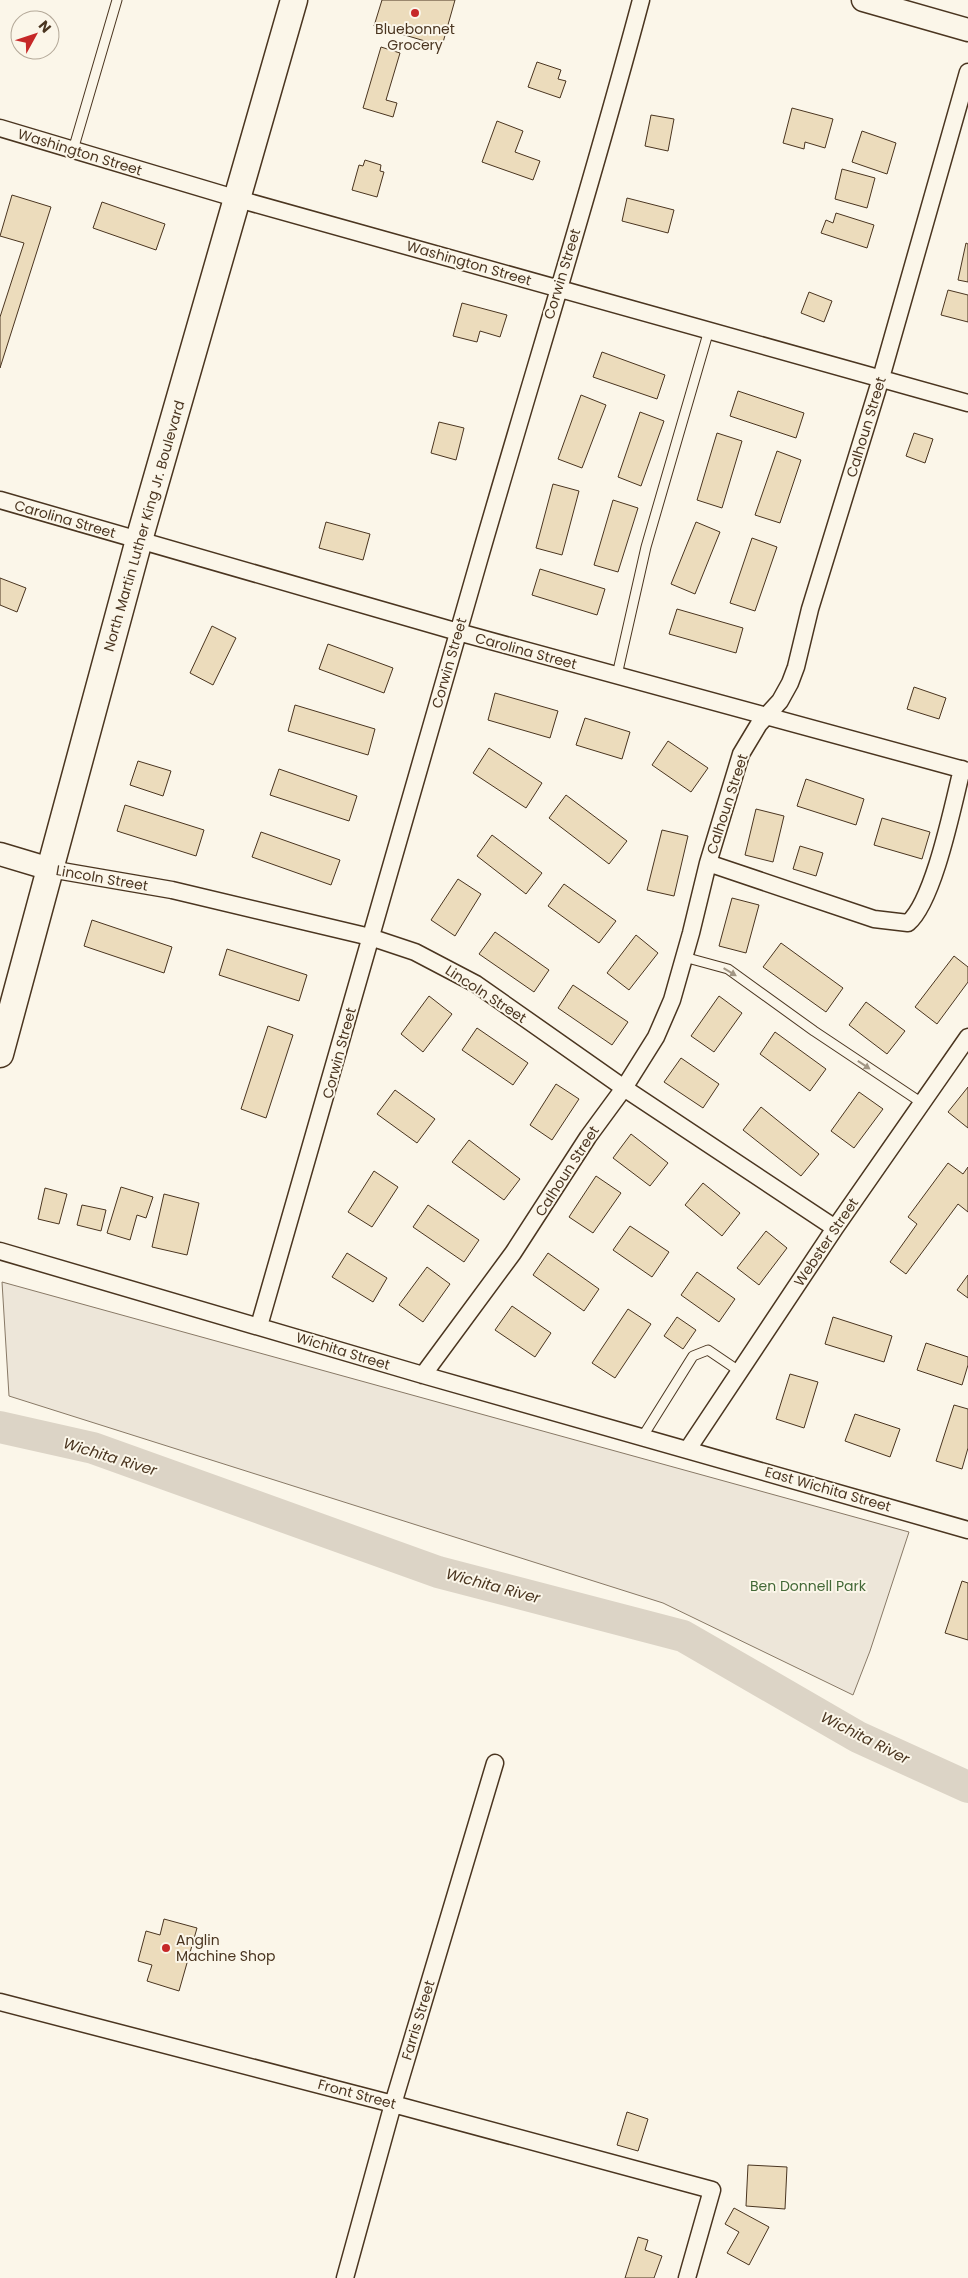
<svg xmlns="http://www.w3.org/2000/svg" width="968" height="2278" font-family="Poppins,sans-serif">
  <style>
    .green { fill: #ede6d9; stroke: #887966 }
    .lines { fill: none; stroke-linecap: round; stroke-linejoin: round }
    .river { stroke: #dcd4c6; stroke-width: 32 }
    .building { fill: #ecdcbc; stroke: #4a3520 }
    .lane-casing { stroke: #4a3520; stroke-width: 11 }
    .street-casing { stroke: #4a3520; stroke-width: 19 }
    .secondary-casing { stroke: #4a3520; stroke-width: 25 }
    .primary-casing { stroke: #4a3520; stroke-width: 29 }
    .lane { stroke: #fbf6e9; stroke-width: 9 }
    .street { stroke: #fbf6e9; stroke-width: 16 }
    .secondary { stroke: #fbf6e9; stroke-width: 22 }
    .primary { stroke: #fbf6e9; stroke-width: 26 }
    .oneway { fill: #a29684 }
    .poi-dot { fill: #c62828; stroke: #fbf6e9; stroke-width: 2 }
    .labels { text-anchor: middle; stroke-width: 4; stroke-linejoin: round; paint-order: stroke }
    .poi-label { font-size: 14px; fill: #4a3520; stroke: #fbf6e9 }
    .street-label { font-size: 14px; fill: #4a3520; stroke: #fbf6e9 }
    .park-label { font-size: 14px; fill: #436837; stroke: #fbf6e9 }
    .water-label { font-size: 15px; font-style: italic; fill: #4a3520; stroke: #fbf6e9 }
  </style>
  <rect width="100%" height="100%" fill="#fbf6e9"/>
  <!-- green -->
  <path class="green" d="M2 1282 909 1532 870 1651 853 1695 663 1603 9 1396Z"/>
  <g class="lines">
    <!-- river -->
    <path class="river" d="M0 1427 93 1448 438 1572 683 1636 858 1737 968 1787"/>
  </g>
  <!-- building -->
  <path class="building" d="M382 0H455L442 46 374 26Z
    M381 47 400 53 386 100 397 103 393 117 363 108Z
    M537 62 561 70 558 79 566 81 560 98 528 87Z
    M792 108 833 119 825 148 805 142 804 149 783 143Z
    M651 115 674 119 668 151 645 146Z
    M497 121 523 131 515 152 540 161 533 180 482 162Z
    M862 131 896 143 887 174 852 162Z
    M365 160 381 165 380 171 384 172 377 197 352 190 359 165 363 166Z
    M842 169 875 178 867 208 835 199Z
    M12 195 51 207 0 368V317L24 243 0 236Z
    M627 198 674 210 668 233 622 221Z
    M102 202 165 224 156 250 93 228Z
    M836 213 874 225 867 248 821 233 826 220 833 223Z
    M966 243 968 244V282L958 280Z
    M948 290 968 295V322L941 315Z
    M809 292 832 301 824 322 801 313Z
    M462 303 507 315 500 337 480 331 477 342 453 336Z
    M602 352 665 375 657 399 593 377Z
    M738 391 804 413 796 438 730 416Z
    M581 395 606 405 582 468 558 459Z
    M640 412 664 421 641 486 618 477Z
    M439 422 464 428 456 460 431 453Z
    M717 433 742 441 722 508 697 500Z
    M914 433 933 439 925 463 906 456Z
    M777 451 801 460 780 523 755 515Z
    M553 484 579 491 562 555 536 548Z
    M613 500 638 508 618 572 594 565Z
    M326 522 370 534 363 560 319 548Z
    M696 522 720 532 695 594 671 584Z
    M752 538 777 547 755 611 730 603Z
    M540 569 605 589 597 615 532 595Z
    M0 578 26 588 17 612 0 605Z
    M677 609 743 628 736 653 669 634Z
    M212 626 236 638 213 685 190 673Z
    M328 644 393 668 384 693 319 669Z
    M914 687 946 698 939 719 907 709Z
    M495 693 558 711 550 738 488 720Z
    M295 705 375 729 368 755 288 731Z
    M585 718 630 732 622 759 576 745Z
    M668 741 708 768 691 792 652 765Z
    M489 748 542 783 526 808 473 773Z
    M138 761 171 771 163 796 130 785Z
    M279 769 357 796 349 821 270 795Z
    M806 779 864 799 856 825 797 806Z
    M566 795 627 841 609 864 549 818Z
    M125 805 204 830 196 856 117 831Z
    M756 809 784 816 773 862 745 855Z
    M882 818 930 832 922 859 874 845Z
    M662 830 688 836 674 896 647 890Z
    M261 832 340 860 331 885 252 857Z
    M492 835 542 873 526 894 477 856Z
    M800 846 823 853 816 876 793 869Z
    M458 879 481 894 455 936 431 920Z
    M564 884 616 921 599 943 548 906Z
    M732 898 759 905 746 953 719 946Z
    M92 920 172 947 164 973 84 946Z
    M495 932 549 970 534 992 479 954Z
    M636 935 658 953 629 990 607 973Z
    M781 943 843 988 826 1012 763 967Z
    M227 949 307 975 299 1001 219 975Z
    M954 956 968 967V982L937 1024 915 1007Z
    M573 985 628 1022 612 1045 558 1008Z
    M429 996 452 1014 423 1052 401 1034Z
    M719 996 742 1013 714 1052 691 1036Z
    M866 1002 905 1031 887 1054 849 1025Z
    M268 1026 293 1035 266 1118 241 1109Z
    M477 1028 528 1063 513 1085 462 1050Z
    M775 1032 826 1069 810 1091 760 1054Z
    M681 1058 719 1084 703 1108 664 1082Z
    M556 1084 579 1099 552 1140 530 1125Z
    M968 1087V1128L948 1112Z
    M395 1090 435 1119 417 1143 377 1114Z
    M859 1092 883 1109 854 1148 831 1131Z
    M761 1107 819 1154 801 1176 743 1130Z
    M631 1134 668 1163 650 1186 613 1158Z
    M469 1140 520 1179 504 1200 452 1162Z
    M948 1163 963 1174 968 1167V1212L958 1204 906 1274 890 1262 917 1224 908 1217Z
    M374 1171 398 1187 372 1227 348 1212Z
    M596 1176 621 1193 593 1233 569 1217Z
    M703 1183 740 1213 722 1236 685 1205Z
    M121 1187 153 1197 146 1218 137 1215 130 1240 107 1233Z
    M45 1188 67 1194 59 1224 38 1219Z
    M164 1194 199 1203 187 1255 152 1247Z
    M82 1205 106 1210 101 1231 77 1225Z
    M428 1205 479 1240 464 1262 413 1227Z
    M630 1226 669 1252 652 1277 613 1250Z
    M766 1231 787 1248 759 1285 737 1268Z
    M347 1253 387 1278 373 1302 332 1277Z
    M548 1253 599 1289 584 1311 533 1275Z
    M427 1267 450 1284 423 1322 399 1305Z
    M697 1272 735 1299 719 1322 681 1295Z
    M968 1275V1298L957 1290Z
    M512 1306 551 1333 535 1357 495 1330Z
    M628 1309 651 1324 615 1378 592 1363Z
    M677 1317 696 1330 683 1349 664 1336Z
    M833 1317 892 1336 884 1362 825 1344Z
    M926 1343 968 1357V1365L962 1385 917 1370Z
    M790 1374 818 1382 804 1428 776 1419Z
    M954 1405 968 1409V1448L962 1469 936 1461Z
    M855 1414 900 1429 890 1457 845 1441Z
    M962 1581 968 1583V1640L945 1633Z
    M164 1919 197 1928 179 1991 147 1981 152 1965 138 1961 146 1931 160 1935Z
    M627 2112 648 2119 638 2151 617 2145Z
    M748 2165 787 2167 785 2209 746 2206Z
    M734 2208 769 2227 749 2265 727 2253 739 2232 725 2224Z
    M638 2237 648 2240 645 2250 662 2256 654 2278H625Z"/>
  <g class="lines">
    <!-- lane casing -->
    <g class="lane-casing">
      <path id="lane" d="M73 150 117 0
        M617 675 646 547 709 330
        M684 957 728 969 814 1031 922 1103
        M643 1436 693 1356 708 1350 739 1371"/>
    </g>
    <!-- street casing -->
    <g class="street-casing">
      <path id="street" d="M0 128 238 199 968 403
        M0 500 458 632 968 771
        M708 863 874 919 908 923C934 901 953 805 962 769
        M50 869 172 890 370 937 415 952 476 984 624 1088 835 1228
        M0 1251 423 1375 968 1530
        M259 1326C334 1071 405 815 479 560 533 373 591 188 641 0
        M423 1375 513 1253 588 1137 624 1088 656 1037 672 1000 691 933 708 863 741 754 759 724 780 701 790 683 796 667 810 609 881 378 968 72
        M688 1449 835 1228 968 1037
        M0 2002 393 2104 712 2190 687 2278
        M345 2278 393 2104 495 1763"/>
    </g>
    <!-- secondary casing -->
    <g class="secondary-casing">
      <path id="secondary" d="M863 0 968 30
        M0 854 50 869"/>
    </g>
    <!-- primary casing -->
    <g class="primary-casing">
      <path id="primary" d="M0 1054 139 540 294 0"/>
    </g>
    <!-- lane -->
    <use href="#lane" class="lane"/>
    <!-- street -->
    <use href="#street" class="street"/>
    <!-- secondary -->
    <use href="#secondary" class="secondary"/>
    <!-- primary -->
    <use href="#primary" class="primary"/>
  </g>
  <!-- one-way arrows -->
  <defs><path id="oneway-solid" d="M-6-.8H1V-3.2L6.5 0L1 3.2V.8H-6Z" transform="scale(1.25)"/></defs>
  <g class="oneway">
    <use href="#oneway-solid" transform="translate(730 972) rotate(31)"/>
    <use href="#oneway-solid" transform="translate(864 1065) rotate(34)"/>
  </g>
  <!-- markers -->
  <g class="poi-dot">
    <circle cx="415" cy="13" r="5"/>
    <circle cx="166" cy="1948" r="5"/>
  </g>
  <g class="labels">
    <!-- poi labels -->
    <g class="poi-label">
      <text x="415" y="34">Bluebonnet<tspan x="415" dy="16">Grocery</tspan></text>
      <text x="176" y="1945" text-anchor="start">Anglin<tspan x="176" dy="16">Machine Shop</tspan></text>
    </g>
    <!-- street labels -->
    <g class="street-label">
      <text transform="translate(80 152) rotate(17)" y="5">Washington Street</text>
      <text transform="translate(469 263) rotate(16)" y="5">Washington Street</text>
      <text transform="translate(562 274) rotate(-73)" y="5">Corwin Street</text>
      <text transform="translate(866 427) rotate(-73)" y="5">Calhoun Street</text>
      <text transform="translate(65 519) rotate(16)" y="5">Carolina Street</text>
      <text transform="translate(144 526) rotate(-74)" y="5">North Martin Luther King Jr. Boulevard</text>
      <text transform="translate(526 651) rotate(15)" y="5">Carolina Street</text>
      <text transform="translate(449 663) rotate(-74)" y="5">Corwin Street</text>
      <text transform="translate(727 804) rotate(-72)" y="5">Calhoun Street</text>
      <text transform="translate(102 878) rotate(10)" y="5">Lincoln Street</text>
      <text transform="translate(486 994) rotate(33)" y="5">Lincoln Street</text>
      <text transform="translate(339 1053) rotate(-75)" y="5">Corwin Street</text>
      <text transform="translate(567 1171) rotate(-57)" y="5">Calhoun Street</text>
      <text transform="translate(826 1242) rotate(-56)" y="5">Webster Street</text>
      <text transform="translate(343 1351) rotate(17)" y="5">Wichita Street</text>
      <text transform="translate(828 1489) rotate(16)" y="5">East Wichita Street</text>
      <text transform="translate(418 2020) rotate(-73)" y="5">Farris Street</text>
      <text transform="translate(357 2094) rotate(15)" y="5">Front Street</text>
    </g>
    <!-- park labels -->
    <g class="park-label">
      <text x="808" y="1591">Ben Donnell Park</text>
    </g>
    <!-- water labels -->
    <g class="water-label">
      <text transform="translate(110 1457) rotate(17)" y="5">Wichita River</text>
      <text transform="translate(493 1586) rotate(15)" y="5">Wichita River</text>
      <text transform="translate(865 1738) rotate(27)" y="5">Wichita River</text>
    </g>
  </g>
  <!-- north arrow -->
  <g transform="translate(35 35) rotate(50)"><circle r="24" fill="#fbf6e9" stroke="#b4a999"/>
  <path d="M0-4L9 19L0 12L-9 19Z" fill="#c62828"/>
  <text y="-8" font-size="14" font-weight="bold" text-anchor="middle" fill="#4a3520">N</text>
  </g>
</svg>
